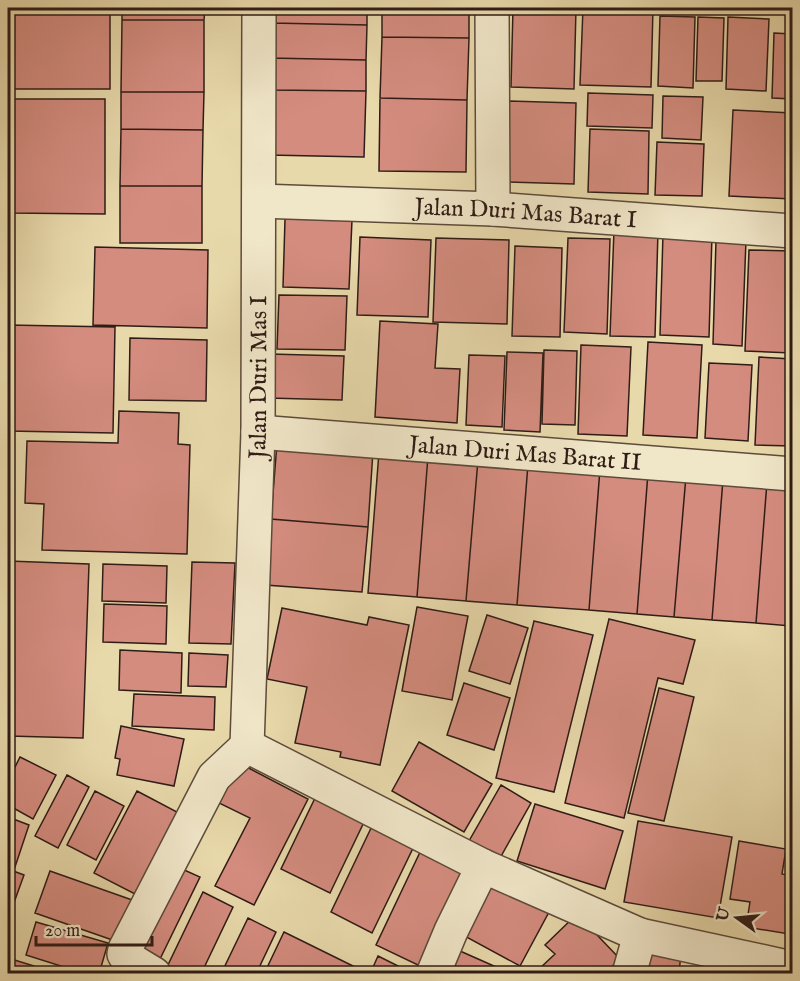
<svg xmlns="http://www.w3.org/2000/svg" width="800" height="981" font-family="'IM FELL English',serif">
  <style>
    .building { fill: #d48c7f; stroke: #2f1c16; stroke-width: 1.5 }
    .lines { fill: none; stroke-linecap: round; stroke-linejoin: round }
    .minor-casing { stroke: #5d4b3b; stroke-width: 36 }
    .minor { stroke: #f0e6c8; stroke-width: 33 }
    .labels { text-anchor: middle; stroke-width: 6; stroke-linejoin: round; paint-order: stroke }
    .street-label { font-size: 24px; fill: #2f1c16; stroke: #f0e6c8 }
  </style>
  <rect width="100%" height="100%" fill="#e8d9ab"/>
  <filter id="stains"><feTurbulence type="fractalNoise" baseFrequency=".00333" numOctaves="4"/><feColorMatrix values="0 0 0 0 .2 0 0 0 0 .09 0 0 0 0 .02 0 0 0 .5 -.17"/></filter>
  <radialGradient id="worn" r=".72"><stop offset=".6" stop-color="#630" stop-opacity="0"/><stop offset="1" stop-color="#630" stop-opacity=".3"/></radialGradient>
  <!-- building -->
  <path class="building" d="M8 8H110V89H8Z
    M122 8H205L204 20H122Z
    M271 8H367V25L271 23Z
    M382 8H469V38L382 37Z
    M513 8H576L574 89 511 87Z
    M583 8H653L651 87 580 85Z
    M660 16 695 17 693 88 658 86Z
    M698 17 724 18 722 81H696Z
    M728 17 769 19 766 91 726 89Z
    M122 20H204V92H121Z
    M271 23 367 25 366 60 270 58Z
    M774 33 792 34V99L772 98Z
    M382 37 469 38 467 100 380 98Z
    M270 58 366 60V91L269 90Z
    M269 90 366 91 364 157 268 155Z
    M121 92H204L203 130 121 129Z
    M588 93 653 95 652 128 587 126Z
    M663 96 703 97 701 140 662 138Z
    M380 98 467 100 466 172 379 171Z
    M8 99H105V214L8 213Z
    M509 101 576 103 574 184 507 182Z
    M733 110 792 113V199L729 196Z
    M121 129 203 130 202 186H120Z
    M590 129 649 131 648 194 588 192Z
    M657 142 704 144 702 196 655 195Z
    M120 186H202V243H120Z
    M285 219 352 220 349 289 283 287Z
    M614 230 658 231 655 337 610 336Z
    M663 234 712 235 709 337 660 335Z
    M360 237 431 240 428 317 357 315Z
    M436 238 509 240 507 324 433 322Z
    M568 238 610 239 607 334 564 332Z
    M716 240H746L742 346 713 344Z
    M515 246 562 248 560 337 512 336Z
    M95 247 208 250 207 328 93 325Z
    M749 250 792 251V353L745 351Z
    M279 295 347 296 345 350 277 349Z
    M380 321 438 324 435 368 460 369 457 423 375 417Z
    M8 325 115 327 113 433 8 431Z
    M130 338 207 340 206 401 129 400Z
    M648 342 702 345 697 438 643 435Z
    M581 345 631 347 627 436 578 434Z
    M544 350 577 351 575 425 542 424Z
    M507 352 543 353 540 432 504 430Z
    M270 354 344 356 342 400 268 398Z
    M469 355 505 356 502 427 466 425Z
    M759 357 792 359V446L755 445Z
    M709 363 752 365 748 441 705 438Z
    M119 411 179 413 178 444 190 445 187 554 42 550 44 504 25 503 27 441 118 443Z
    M277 443 373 451 368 527 271 519Z
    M379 452 428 456 417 597 368 593Z
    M428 456 478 460 466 601 417 597Z
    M478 460 528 464 517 605 466 601Z
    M528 464 600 469 589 610 517 605Z
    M600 469 648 473 637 614 589 610Z
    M648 473 686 476 674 617 637 614Z
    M686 476 723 479 712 620 674 617Z
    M723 479 767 482 756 623 712 620Z
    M767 482 792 484 791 626 756 623Z
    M271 519 368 527 362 592 265 585Z
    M8 561 89 564 83 738 8 736Z
    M192 562 235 563 231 644 189 643Z
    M103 564 167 566 166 603 102 601Z
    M104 604 167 606 166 644 103 642Z
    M417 607 468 616 452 700 402 691Z
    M282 608 367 625 369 617 409 625 380 765 340 757 341 752 295 743 307 687 267 679Z
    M487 615 528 628 510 684 469 671Z
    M609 619 695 640 683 684 658 678 624 818 565 803Z
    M534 621 593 635 554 792 496 778Z
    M120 650 182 653 181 693 119 690Z
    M189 653 228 655 226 687 188 686Z
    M464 683 510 698 494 750 447 735Z
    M659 688 694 697 664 821 628 813Z
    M134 694 215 697 214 730 132 726Z
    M121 726 184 739 174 786 117 775 120 759 115 758Z
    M419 742 492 784 464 832 392 791Z
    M20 757 56 775 33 819 8 805V781Z
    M239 763 308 799 254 905 215 886 250 818 219 803Z
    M67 775 89 787 58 848 35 836Z
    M501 785 531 803 500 858 469 841Z
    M95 791 124 806 96 860 67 845Z
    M137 791 177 812 135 894 94 873Z
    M316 796 365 820 330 893 281 869Z
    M535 804 623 831 605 889 517 861Z
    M8 817 29 825 15 867 8 864Z
    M638 821 732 837 718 918 624 902Z
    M373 824 415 844 372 933 331 912Z
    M739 841 786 849 782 874 792 876V917L789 934 746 927 750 902 730 899Z
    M422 848 466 869 420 966 376 945Z
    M171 864 200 877 160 959 132 945Z
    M8 869 24 875 12 908 8 907Z
    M50 871 135 901 121 943 35 913Z
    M488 879 549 912 520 966 459 933Z
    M203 892 233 907 201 974H181L167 967Z
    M577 914 620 959 607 971 610 974H543L539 969 555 954 545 945Z
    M248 918 276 932 256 974H221Z
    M36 922 108 943 99 974H86L26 955Z
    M284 932 357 968 355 974H264Z
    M451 947 512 974H440Z
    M639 950 681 952 679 974H638Z
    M378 956 414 974H370Z
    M8 958 34 966 31 974H8Z"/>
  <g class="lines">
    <!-- minor casing -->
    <g class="minor-casing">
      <g id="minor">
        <path d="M492 8 493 209"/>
        <path id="s1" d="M259 201 493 209 792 231"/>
        <path id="s2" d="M258 432 792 474"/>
        <path id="s3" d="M247 746 258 432 259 8"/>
        <path d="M247 746 483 866 640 935 792 968"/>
        <path d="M154 974 126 957 124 954 125 949 214 777 247 746"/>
        <path d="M433 974 451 931 483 866"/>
        <path d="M629 974 640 935"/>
      </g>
    </g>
    <!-- minor -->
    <use href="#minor" class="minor"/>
  </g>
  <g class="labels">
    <!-- street labels -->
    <g class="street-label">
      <text dy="8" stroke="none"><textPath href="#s1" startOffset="267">Jalan Duri Mas Barat I</textPath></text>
      <text dy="8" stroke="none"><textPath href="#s3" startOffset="369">Jalan Duri Mas I</textPath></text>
      <text dy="8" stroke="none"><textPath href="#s2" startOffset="268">Jalan Duri Mas Barat II</textPath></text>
    </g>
  </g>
  <!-- margin -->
  <rect width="800" height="981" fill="none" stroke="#e8d9ab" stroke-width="30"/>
  <rect x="9" y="9" width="782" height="963" fill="none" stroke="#2f1c16" stroke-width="3"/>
  <rect x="15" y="15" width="770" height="951" fill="none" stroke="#2f1c16" stroke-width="1.5"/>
  <!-- north arrow -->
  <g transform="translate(737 918) rotate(285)" stroke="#f0e6c8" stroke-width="4.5" paint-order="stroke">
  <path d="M0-4.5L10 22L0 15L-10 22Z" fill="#2f1c16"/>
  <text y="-9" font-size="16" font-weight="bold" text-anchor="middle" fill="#2f1c16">U</text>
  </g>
  <!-- scale -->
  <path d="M36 936v9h116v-9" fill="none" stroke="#2f1c16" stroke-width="3"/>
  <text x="45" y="936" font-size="18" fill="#2f1c16" stroke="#f0e6c8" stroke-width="4.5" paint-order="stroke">20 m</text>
  <rect width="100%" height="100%" filter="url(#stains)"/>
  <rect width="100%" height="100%" fill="url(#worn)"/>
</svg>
